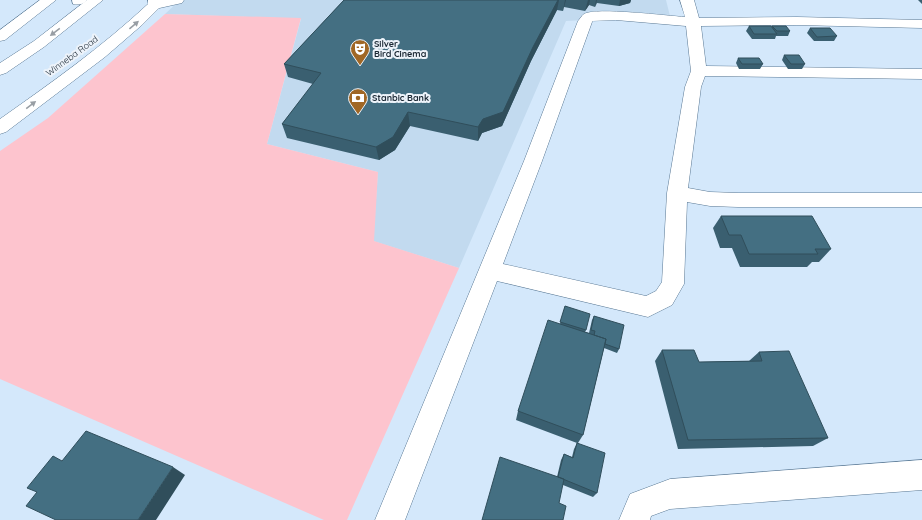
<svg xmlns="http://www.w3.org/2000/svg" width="922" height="520" font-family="Quicksand,sans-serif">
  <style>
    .built { fill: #c2daef }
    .green { fill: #fdc4ce }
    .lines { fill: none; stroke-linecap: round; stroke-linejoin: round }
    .minor-casing { stroke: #597894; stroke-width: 1 }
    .highway-casing { stroke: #597894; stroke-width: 1 }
    .minor { fill: #fff; fill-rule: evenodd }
    .highway { fill: #fff; fill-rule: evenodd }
    .wall { fill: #3a5f70 }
    .shaded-wall { fill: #304e5b }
    .building { fill: #446f82; stroke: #304e5b }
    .oneway { fill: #989ea4 }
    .labels { text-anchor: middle; stroke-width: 4; stroke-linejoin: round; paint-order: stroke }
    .far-poi-label { font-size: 9px; font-weight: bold; fill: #1b2834; stroke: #edf3fa; text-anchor: start }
    .far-street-label { font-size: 9px; fill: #1b2834; stroke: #edf3fa }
  </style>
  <rect width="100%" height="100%" fill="#d4e8fb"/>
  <!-- built -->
  <path class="built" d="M180 0H666L670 16 566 21 459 268 373 241 378 172 267 144 301 19 165 14Z"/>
  <!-- green -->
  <path class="green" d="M165 14 301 18 267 144 378 172 374 241 459 268 347 520H324L0 379V151L48 118Z"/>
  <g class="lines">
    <!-- minor casing -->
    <g class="minor-casing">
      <path id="minor" d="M40 0H56L5 40 0 41V30Z
        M72 0H87C83 5 79 5 73 4Z
        M159 0H184L182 3 155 9 150 8 148 5 150 2Z
        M680 0H694L699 18 797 17 922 20V28L797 25 701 26 706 66 922 69V79L705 76 701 87 688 188 710 192 738 193H922V207H738L710 206 687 202 684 284 672 305 648 317 497 281 405 520H375L524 161 578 21C580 19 582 15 584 14 596 7 667 16 685 17ZM616 20 686 26 691 71 685 87 667 193 662 282 656 291 646 296 503 264 542 161 592 22 593 21Z
        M922 460V490L670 509 651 516 650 520H619L630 494 670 479Z"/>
    </g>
    <!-- highway casing -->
    <g class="highway-casing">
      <path id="highway" d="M87 0H103L44 47 6 73 0 75V63L34 41Z
        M148 0H162V5L142 25 105 57 6 132 0 134V119C51 83 102 47 148 4Z"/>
    </g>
    <!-- minor -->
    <use href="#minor" class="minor"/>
    <!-- highway -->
    <use href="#highway" class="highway"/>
  </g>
  <!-- wall -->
  <path class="wall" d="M344 0H631L630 3 619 6 597 3 595 7 589 5 585 11 564 7 563 11 557 10 531 61 502 126 482 133 478 141 410 126 395 150 379 160 287 138 282 124 313 84 288 77 284 64Z
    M918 0H922V4Z
    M749 26 772 27V26L790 31 788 36H776L775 39H752L746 31Z
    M810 28 837 36 834 41H814L807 33Z
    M784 55 805 64 802 69H788L782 60Z
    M738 58 763 64 760 69H739L736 63Z
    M721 216 831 249 819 262H812L807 267H740L732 248H720L713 228Z
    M565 306 586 330 585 332 589 333 592 320 594 316 619 349 617 353 604 348 583 435 578 443 597 493 593 497 563 485 482 520 557 477 561 460 564 454 572 457 574 449 577 443 516 420 518 411 560 324Z
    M662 350 699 362 749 361 759 352 828 438 813 446 678 449 655 361Z"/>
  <!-- shaded-wall -->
  <path class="shaded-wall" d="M558 0H559L557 10 531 61 502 126 482 133 478 141V127L483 119 533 47Z
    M565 0H566L563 11Z
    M588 0H590L589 5 585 11Z
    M596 0H597L595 7Z
    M620 0H631L630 3 619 6Z
    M408 112 410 126 395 150 379 160 376 147Z
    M173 467 185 475 156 520H138Z"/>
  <!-- building -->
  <path class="building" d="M344 0H558L533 47 503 112 483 119 478 127 408 112 393 137 376 147 282 124 321 73 284 64Z
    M749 26H771L777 34H754Z
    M772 26H786L790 31H777Z
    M810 28H830L837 36 817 37Z
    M784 55H799L805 64H791Z
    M738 58H759L763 64H742Z
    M721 216H812L831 249H815L818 254H749L741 235H729Z
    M565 306 590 314 586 330 560 322Z
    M594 316 624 325 619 349 605 344 606 339 594 335 595 331 591 330Z
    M548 320 606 339 583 435 518 411Z
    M662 350H694L699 362 762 361 759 352 789 351 828 438 688 440Z
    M86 431 173 467 138 520H56L26 506 37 492 27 488 53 456 62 461Z
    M577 443 605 453 597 493 558 477 564 454 573 458Z
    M500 457 564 479 559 503 566 506 563 520H482Z"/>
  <!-- one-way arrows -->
  <defs><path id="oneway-solid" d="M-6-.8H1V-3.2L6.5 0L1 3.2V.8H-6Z"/></defs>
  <g class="oneway">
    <use href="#oneway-solid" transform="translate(134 25) rotate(-40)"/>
    <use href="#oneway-solid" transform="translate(55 32) rotate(143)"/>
    <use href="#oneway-solid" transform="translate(31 105) rotate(-37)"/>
  </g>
  <!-- icons -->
  <defs>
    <g id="theatre-pin" transform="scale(1)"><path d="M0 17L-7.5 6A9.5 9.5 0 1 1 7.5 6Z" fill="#a06725" stroke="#edf3fa"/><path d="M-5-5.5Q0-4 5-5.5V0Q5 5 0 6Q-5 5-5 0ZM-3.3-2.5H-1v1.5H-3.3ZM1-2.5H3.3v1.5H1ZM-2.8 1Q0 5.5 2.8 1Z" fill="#fff"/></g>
    <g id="bank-pin" transform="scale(1)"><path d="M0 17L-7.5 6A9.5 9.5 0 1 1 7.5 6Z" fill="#a06725" stroke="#edf3fa"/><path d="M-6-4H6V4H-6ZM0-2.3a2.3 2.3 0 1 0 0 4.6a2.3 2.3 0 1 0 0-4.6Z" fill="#fff"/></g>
  </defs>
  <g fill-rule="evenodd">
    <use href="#theatre-pin" x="360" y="49"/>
    <use href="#bank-pin" x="358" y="98"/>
  </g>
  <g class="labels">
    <!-- far-poi labels -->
    <g class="far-poi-label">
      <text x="374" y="47">Silver<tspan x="374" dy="10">Bird Cinema</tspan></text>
      <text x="372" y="101">Stanbic Bank</text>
    </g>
    <!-- far-street labels -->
    <g class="far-street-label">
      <text transform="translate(72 56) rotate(-36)" y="3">Winneba Road</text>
    </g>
  </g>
</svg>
